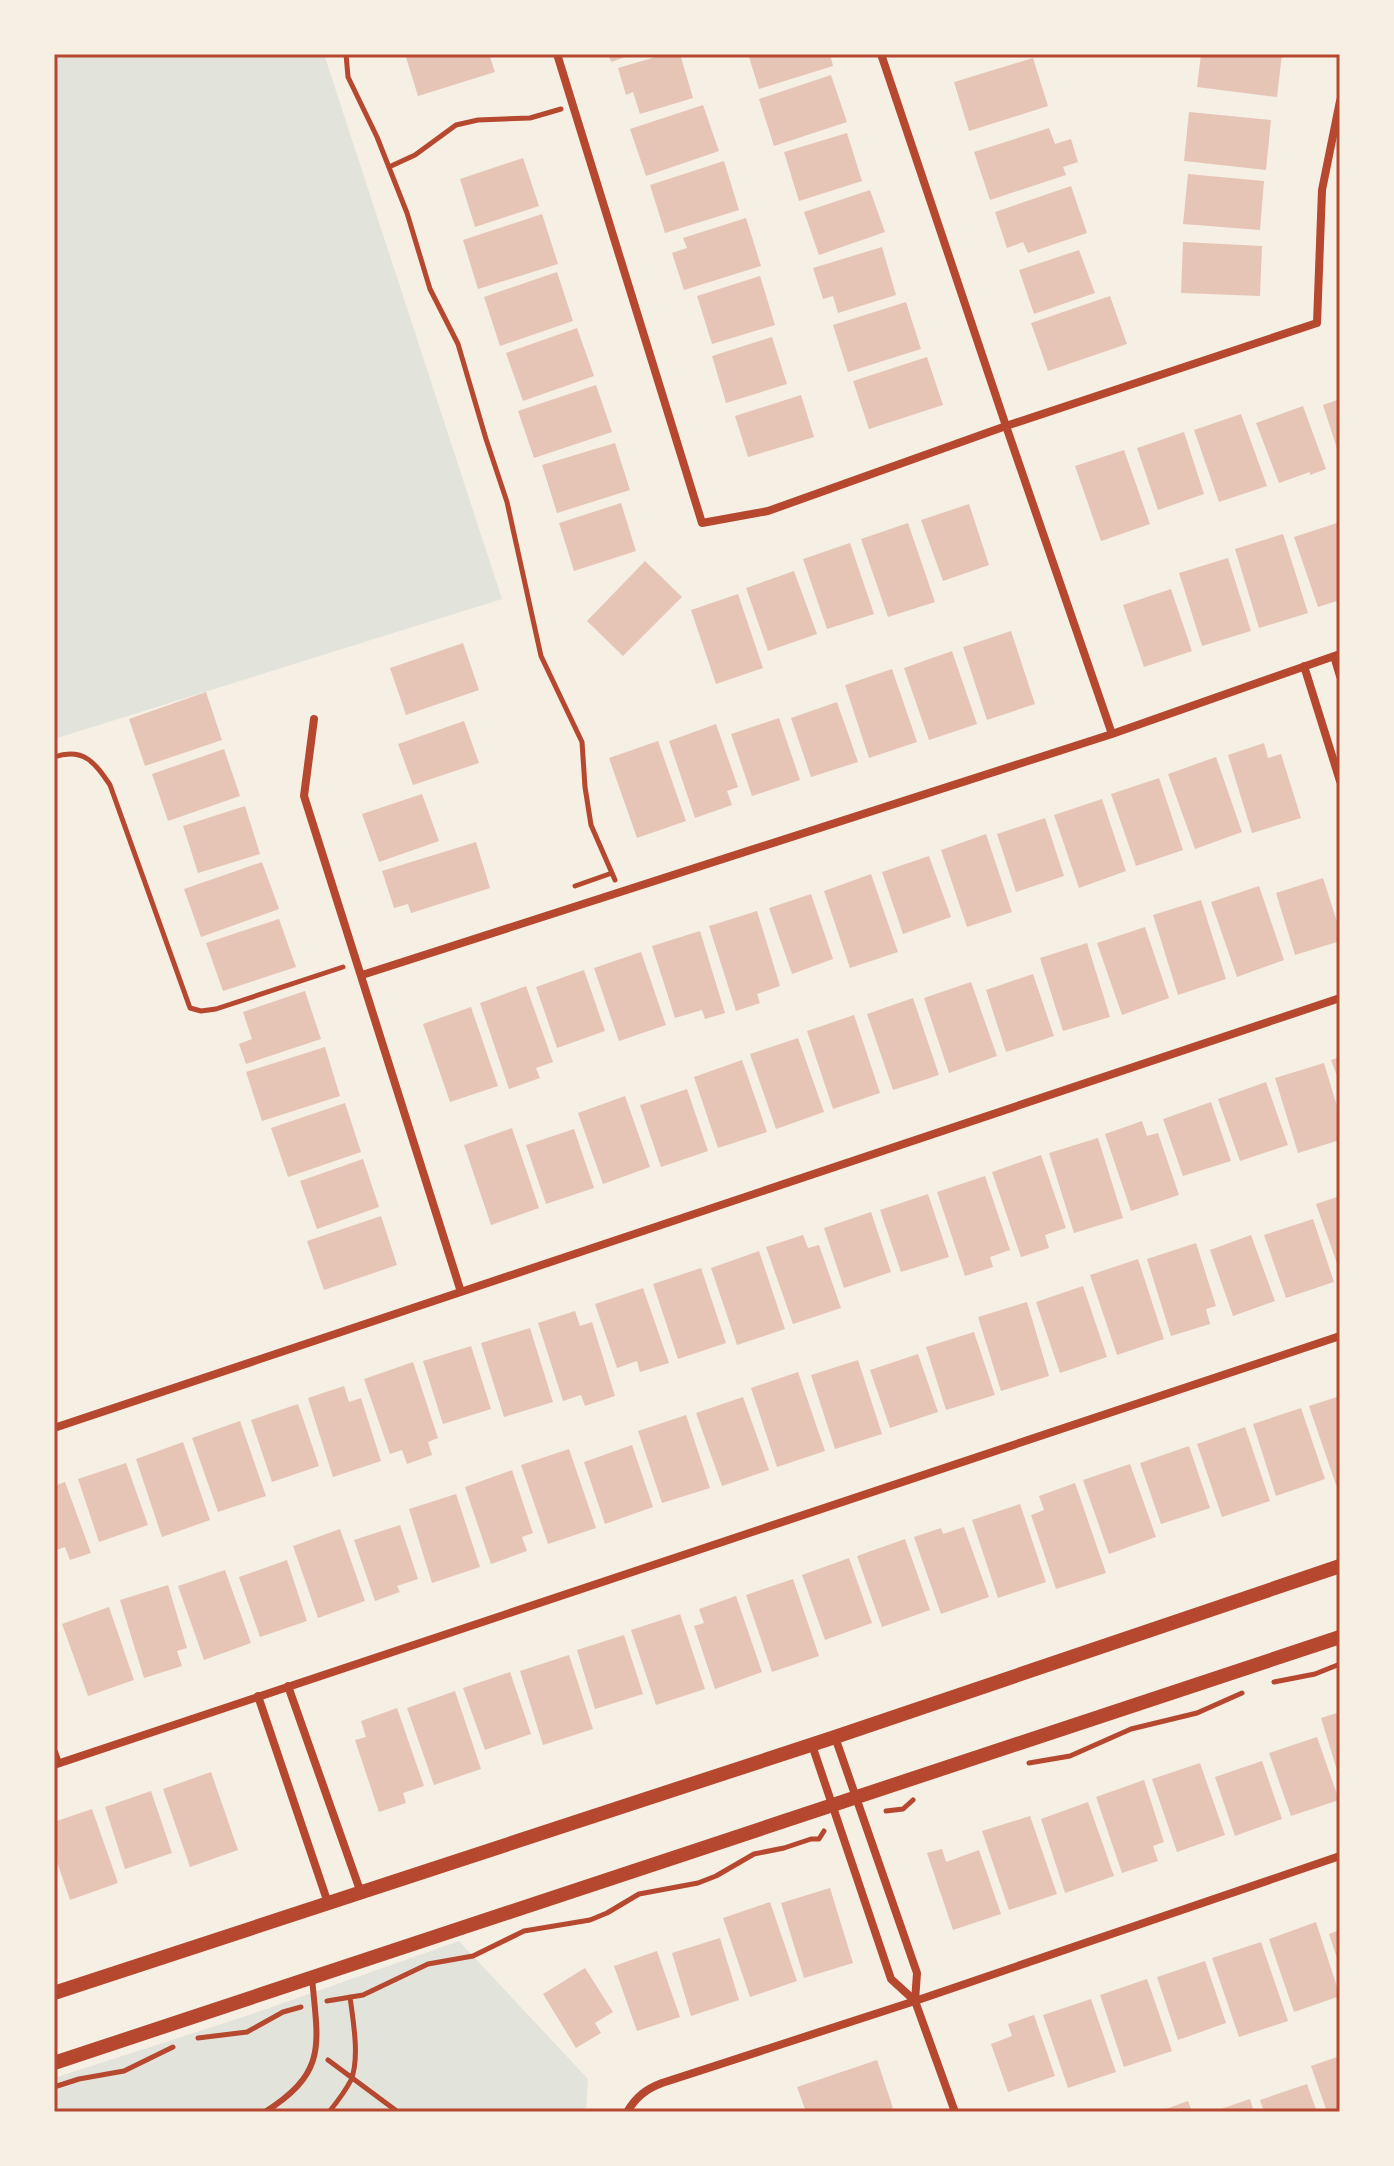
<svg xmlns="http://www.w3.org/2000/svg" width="1394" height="2166" font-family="'Exo 2',sans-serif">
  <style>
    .green { fill: #e2e4dc }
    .building { fill: #e6c5b7 }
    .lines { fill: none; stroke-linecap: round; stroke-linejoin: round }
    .path { stroke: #b5482f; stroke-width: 5 }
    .service { stroke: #b5482f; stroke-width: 6 }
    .minor { stroke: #b5482f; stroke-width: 8 }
    .tertiary { stroke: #b5482f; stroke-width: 14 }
    .neatline { fill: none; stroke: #b5482f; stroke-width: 3 }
  </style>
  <rect width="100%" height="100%" fill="#f6efe4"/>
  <!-- green -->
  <path class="green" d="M64 54H324L502 599 54 739V57Z
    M459 1941 588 2079 586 2112H54V2078L249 2015Z"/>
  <!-- building -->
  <path class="building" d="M405 54H489L495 72 418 96Z
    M608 54H634L611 62Z
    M666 54H680L693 98 640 114 633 92 626 95 618 68Z
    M748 54H830L833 66 759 89Z
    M1201 54H1282L1277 97 1197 87Z
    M1033 58 1048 106 969 131 954 82Z
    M831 75 847 122 774 146 759 99Z
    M703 105 719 151 646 176 630 129Z
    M1189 112 1271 120 1266 170 1184 161Z
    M1049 128 1055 144 1071 139 1078 162 1063 167 1066 175 990 200 974 152Z
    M847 133 862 181 799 201 784 152Z
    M523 158 539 206 475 227 460 179Z
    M724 161 739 210 665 233 650 185Z
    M1188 174 1264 181 1260 230 1183 224Z
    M1071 186 1087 233 1028 253 1023 242 1007 248 995 212Z
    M870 190 885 232 819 255 804 212Z
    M542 214 558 264 478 289 463 240Z
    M746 218 761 266 684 290 672 253 687 248 683 238Z
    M1183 242 1262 246 1260 296 1181 293Z
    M882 247 896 295 838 313 833 296 823 299 813 268Z
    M1079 250 1095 293 1034 314 1019 270Z
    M557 272 573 321 500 346 484 297Z
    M760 276 775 325 712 344 697 296Z
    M1110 296 1127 344 1048 371 1031 323Z
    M906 302 921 349 848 372 833 325Z
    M577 328 594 376 523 401 506 353Z
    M772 337 787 384 726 403 712 356Z
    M927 357 943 405 869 429 853 381Z
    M596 385 612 432 534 458 518 411Z
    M801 395 814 437 748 457 735 416Z
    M1340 399V455H1339L1323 405Z
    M1303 406 1326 469 1310 475V472L1279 483 1256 423Z
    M1241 414 1267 486 1219 502 1194 430Z
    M1184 432 1204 494 1158 510 1137 448Z
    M615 443 630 490 557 513 542 465Z
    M1124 450 1150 524 1101 541 1075 466Z
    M621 503 636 551 574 571 559 523Z
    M969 504 989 565 943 581 921 520Z
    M1340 522V600L1318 607 1294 537Z
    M908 523 935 602 888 617 861 539Z
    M1283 534 1308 613 1259 628 1235 549Z
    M850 543 874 614 827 629 803 559Z
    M1228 558 1251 631 1202 646 1179 573Z
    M645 561 682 597 623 656 587 621Z
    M794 571 817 634 768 651 746 588Z
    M1171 589 1192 651 1144 667 1123 605Z
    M738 594 763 668 716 684 691 610Z
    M1011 631 1035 704 987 720 963 647Z
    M463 643 479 690 406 715 390 668Z
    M952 651 977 724 929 740 904 668Z
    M892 669 917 742 869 758 845 685Z
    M206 692 222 740 145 766 129 719Z
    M837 702 858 762 811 777 791 718Z
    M779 718 800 780 752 796 731 734Z
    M464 721 479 763 413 785 398 744Z
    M716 724 738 787 727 791 732 805 695 818 669 741Z
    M658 741 686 821 637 838 609 758Z
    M1264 743 1268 758 1281 754 1301 818 1252 833 1228 755Z
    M224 749 240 796 168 821 152 774Z
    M1216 757 1242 832 1195 849 1168 774Z
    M1159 778 1183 850 1136 866 1111 794Z
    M422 794 439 841 379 862 362 814Z
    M1102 799 1126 871 1079 888 1054 815Z
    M245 806 260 854 198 873 183 826Z
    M1045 818 1064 876 1016 892 997 834Z
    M986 834 1012 912 967 927 941 850Z
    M476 842 490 888 411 913 408 904 394 908 382 871Z
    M929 856 951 917 903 934 882 872Z
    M262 862 279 909 201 937 184 889Z
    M871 874 898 952 850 968 824 891Z
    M1323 878 1340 931V941L1295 955 1276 893Z
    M1259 886 1284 960 1237 977 1211 902Z
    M811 894 833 959 792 974 769 908Z
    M1201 900 1226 979 1178 995 1153 915Z
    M757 911 780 986 757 994 760 1003 736 1011 709 926Z
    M279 919 296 967 223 991 206 943Z
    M1145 927 1169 998 1122 1015 1097 943Z
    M700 931 725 1013 705 1019 702 1010 675 1018 652 946Z
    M1087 943 1110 1017 1063 1031 1040 958Z
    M641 952 666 1025 619 1041 594 968Z
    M584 970 605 1031 557 1048 536 987Z
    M1033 974 1054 1036 1006 1052 986 990Z
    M971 982 997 1056 949 1073 924 998Z
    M526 986 553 1062 536 1068 540 1078 509 1089 480 1003Z
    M305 991 321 1039 246 1064 239 1044 252 1039 243 1012Z
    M913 998 939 1075 893 1090 867 1014Z
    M471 1007 498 1086 450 1102 423 1024Z
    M854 1015 880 1093 833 1109 807 1031Z
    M798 1038 824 1112 776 1129 750 1054Z
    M325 1047 340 1096 262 1121 246 1072Z
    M1340 1057V1084L1331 1060Z
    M742 1060 767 1132 718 1148 694 1077Z
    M1324 1063 1340 1116V1140L1298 1153 1275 1078Z
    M1266 1082 1288 1145 1240 1161 1218 1099Z
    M687 1089 708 1151 661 1167 640 1105Z
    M625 1096 650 1167 603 1184 578 1113Z
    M1211 1102 1231 1161 1183 1176 1163 1119Z
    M345 1103 361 1152 288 1177 271 1128Z
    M1142 1121 1147 1136 1158 1133 1179 1195 1131 1211 1105 1134Z
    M512 1128 539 1208 491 1225 464 1145Z
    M574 1129 594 1188 546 1204 526 1145Z
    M1098 1138 1123 1218 1074 1233 1049 1153Z
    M1041 1155 1066 1228 1045 1235 1049 1248 1021 1257 992 1172Z
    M363 1159 379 1207 317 1229 300 1181Z
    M985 1176 1010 1250 990 1257 993 1267 965 1276 937 1192Z
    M928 1194 949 1257 901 1272 880 1210Z
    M1340 1196V1272L1316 1204Z
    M871 1212 891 1272 844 1288 824 1228Z
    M381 1216 397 1265 324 1290 307 1241Z
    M1313 1219 1334 1282 1286 1298 1264 1235Z
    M803 1235 808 1248 819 1245 841 1308 793 1324 766 1247Z
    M1251 1235 1275 1301 1233 1316 1210 1250Z
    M1196 1243 1216 1306 1206 1309 1210 1324 1171 1336 1147 1259Z
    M759 1251 785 1329 737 1345 711 1268Z
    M1138 1259 1164 1339 1117 1355 1090 1275Z
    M701 1268 726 1343 678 1359 653 1284Z
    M1083 1286 1107 1357 1060 1373 1036 1302Z
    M643 1288 669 1363 640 1372 637 1361 617 1368 595 1304Z
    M1027 1302 1049 1376 1001 1391 978 1317Z
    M575 1311 580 1326 592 1322 615 1396 585 1406 581 1395 563 1401 538 1323Z
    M530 1328 553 1402 504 1417 481 1343Z
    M974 1332 995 1395 946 1410 926 1347Z
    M471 1346 491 1409 443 1424 423 1361Z
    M918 1354 938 1412 890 1428 870 1370Z
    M858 1360 882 1434 835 1449 811 1375Z
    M413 1362 438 1438 428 1442 432 1455 407 1464 402 1450 390 1454 364 1379Z
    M798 1372 825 1451 777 1467 751 1388Z
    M344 1386 349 1402 361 1398 381 1461 333 1477 308 1398Z
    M1340 1396V1484L1336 1485 1309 1406Z
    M743 1397 769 1470 722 1486 696 1413Z
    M298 1404 319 1466 272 1482 251 1420Z
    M1301 1408 1325 1479 1276 1496 1253 1424Z
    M686 1415 710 1488 662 1503 638 1431Z
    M240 1421 266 1496 218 1512 192 1438Z
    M1245 1427 1270 1501 1222 1517 1197 1444Z
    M183 1442 210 1520 162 1537 136 1459Z
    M632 1445 653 1507 605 1524 584 1462Z
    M1189 1446 1210 1508 1161 1524 1140 1463Z
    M569 1449 596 1528 548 1544 521 1465Z
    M126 1463 148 1525 99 1542 78 1479Z
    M1130 1464 1156 1537 1109 1554 1083 1480Z
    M512 1470 533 1533 522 1537 527 1551 491 1564 465 1487Z
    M65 1482 91 1553 70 1560 65 1547 54 1551V1486Z
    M1075 1483 1106 1573 1056 1589 1031 1515 1044 1510 1039 1496Z
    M456 1494 480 1567 432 1583 409 1509Z
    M1020 1504 1046 1582 998 1598 972 1520Z
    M400 1525 418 1579 397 1586 400 1592 375 1601 354 1540Z
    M964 1527 989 1597 941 1614 914 1537 941 1528 943 1534Z
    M340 1529 365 1601 318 1618 293 1546Z
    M905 1539 930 1610 882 1627 857 1556Z
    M849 1558 872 1623 825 1640 802 1575Z
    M287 1560 307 1621 260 1637 239 1577Z
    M225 1570 251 1643 204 1660 178 1586Z
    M793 1579 819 1656 772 1672 746 1595Z
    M168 1585 187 1648 177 1651 182 1666 144 1678 120 1600Z
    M736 1596 762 1672 715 1689 694 1626 704 1623 699 1609Z
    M109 1607 134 1680 88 1696 62 1624Z
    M680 1614 705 1689 656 1705 631 1630Z
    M624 1635 643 1694 595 1709 577 1650Z
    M569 1655 593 1729 543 1745 520 1671Z
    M510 1672 531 1734 485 1750 463 1688Z
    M455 1691 481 1769 434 1785 407 1708Z
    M397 1708 424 1786 403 1793 406 1803 379 1812 355 1740 366 1737 361 1721Z
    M1340 1712V1777H1339L1321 1718Z
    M1317 1737 1339 1800 1291 1816 1269 1753Z
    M1262 1761 1282 1819 1235 1836 1215 1777Z
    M1200 1763 1225 1835 1177 1852 1152 1779Z
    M211 1772 238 1850 190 1867 163 1789Z
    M1144 1780 1164 1842 1153 1846 1158 1861 1122 1873 1096 1797Z
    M151 1791 172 1853 125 1869 105 1807Z
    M1088 1802 1114 1876 1065 1893 1041 1819Z
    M92 1809 118 1883 70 1900 54 1853V1822Z
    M1030 1816 1057 1894 1009 1910 982 1831Z
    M942 1849 946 1862 979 1850 1001 1914 953 1930 927 1853Z
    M830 1888 853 1963 804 1978 781 1903Z
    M770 1902 797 1981 750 1997 723 1918Z
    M1316 1922 1340 1996 1294 2012 1269 1939Z
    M1340 1930V1964H1339L1329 1934Z
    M720 1938 739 2000 691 2016 672 1953Z
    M1261 1942 1288 2021 1239 2037 1212 1958Z
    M657 1951 680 2017 637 2031 614 1966Z
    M1205 1961 1226 2023 1178 2040 1157 1977Z
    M585 1968 613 2012 595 2023 601 2033 576 2048 543 1994Z
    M1147 1979 1172 2051 1124 2067 1100 1995Z
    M1091 1999 1116 2072 1068 2088 1043 2015Z
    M1034 2015 1055 2076 1008 2092 991 2044 1012 2036 1008 2024Z
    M1340 2056V2112H1327L1311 2066Z
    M877 2060 893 2108 882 2112H806L797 2087Z
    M1307 2084 1317 2112H1264L1260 2100Z
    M1250 2099 1254 2112H1212Z
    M1188 2101 1192 2112H1157Z"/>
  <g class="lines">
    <!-- path -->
    <path class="path" d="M346 54 348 77 377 137 407 213 430 289 458 344 486 439 507 502 541 656 582 742 585 787 591 825 615 880
      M389 167 415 155 456 125 478 120 530 118 561 109
      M54 757C84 747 95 763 110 785L190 1008 201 1011 216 1009 343 967
      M575 886 612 873
      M1274 1682 1315 1674 1340 1664
      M1029 1763 1070 1756 1131 1729 1197 1713 1242 1693
      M886 1811 903 1809 913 1800
      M327 2001 363 1995 428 1964 473 1956 524 1931 590 1920 607 1913 639 1894 698 1883 716 1876 754 1854 784 1848 811 1839H819L824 1831
      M198 2038 247 2032 283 2012 301 2007
      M328 2060 398 2112
      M54 2087 79 2079 124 2071 173 2047
      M329 2112C337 2102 345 2092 351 2080 360 2058 353 2020 350 1997"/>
    <!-- service -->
    <path class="service" d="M265 2112C328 2072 318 2045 312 1978"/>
    <!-- minor -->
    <path class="minor" d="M557 54 702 523 768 511 1006 426 1317 323 1322 190 1340 101
      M881 54 1006 426 1112 734
      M1334 656 1340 676
      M1304 666 1340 781
      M314 719 304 796 461 1292
      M362 975 1112 734 1340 654
      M54 1428 1340 998
      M288 1686 361 1893
      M258 1696 328 1903
      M835 1737 917 1973 915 2001 955 2112
      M812 1745 891 1979 915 2001
      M54 1752 58 1763
      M54 1765 1340 1336
      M627 2112C636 2097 646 2089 662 2083L915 2001 1340 1856"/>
    <!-- tertiary -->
    <path class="tertiary" d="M54 1993 835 1737 1340 1566
      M54 2063 1340 1637"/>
  </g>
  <!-- border -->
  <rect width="1394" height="2166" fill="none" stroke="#f6efe4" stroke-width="112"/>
  <rect x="56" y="56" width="1282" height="2054" class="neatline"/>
</svg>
